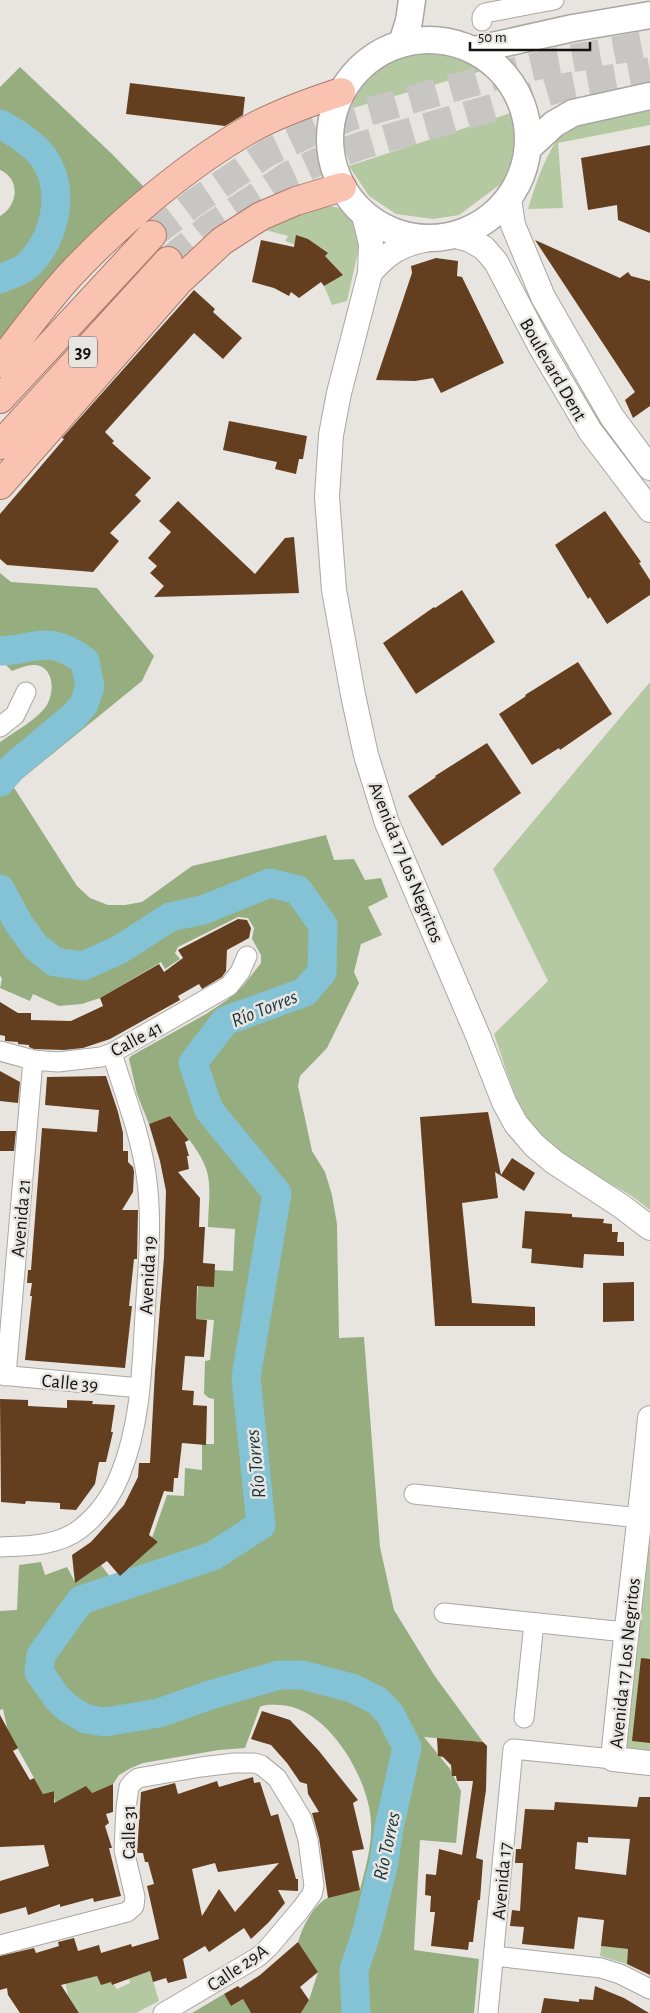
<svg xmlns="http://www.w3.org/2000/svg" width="650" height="2013" font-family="'Alegreya Sans',sans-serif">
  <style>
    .green { fill: #b4c8a1 }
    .forest { fill: #96ad80 }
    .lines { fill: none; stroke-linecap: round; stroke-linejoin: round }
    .river { stroke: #84c2d5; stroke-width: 29 }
    .building { fill: #633e1f; fill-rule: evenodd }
    .trunk-tunnel { stroke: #c8c6c2; stroke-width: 28; stroke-dasharray: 28 14; stroke-linecap: butt }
    .minor-casing { stroke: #a9a6a3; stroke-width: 21 }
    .tertiary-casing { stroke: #a9a6a3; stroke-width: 26 }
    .secondary-casing { stroke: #a9a6a3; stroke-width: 29 }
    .trunk-casing { stroke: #a97a6c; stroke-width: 30 }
    .minor { stroke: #fff; stroke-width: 19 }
    .tertiary { stroke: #fff; stroke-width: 24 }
    .secondary { stroke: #fff; stroke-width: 26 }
    .trunk { stroke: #fac2b0; stroke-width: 28 }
    .labels { text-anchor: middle; stroke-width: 5; stroke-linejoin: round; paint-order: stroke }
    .shield { fill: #e8e5e1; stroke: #545250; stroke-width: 1 }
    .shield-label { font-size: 18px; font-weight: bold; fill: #141312 }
    .street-label { font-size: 19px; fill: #141312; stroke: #e8e5e1 }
    .water-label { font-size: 20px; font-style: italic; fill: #15343c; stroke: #e8e5e1 }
  </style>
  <rect width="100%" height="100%" fill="#e8e5e1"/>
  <!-- green -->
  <path class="green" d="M417 43C453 44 461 47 489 69L346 110C347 104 347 96 349 91 364 61 389 53 417 43Z
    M650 104V125L558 143 563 208 528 209C537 180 553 127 585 117 606 110 629 108 650 104Z
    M514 112 516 151 502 183 459 215 433 219 396 214 369 196 349 166Z
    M330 206 344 209 353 215 360 243 347 301 332 305 324 286 342 274 325 256 285 241 288 236 265 230 313 208Z
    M650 682V1210C642 1204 634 1197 625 1192 599 1176 546 1153 531 1127 514 1100 505 1065 494 1034L548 981 493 869Z
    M650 1517V1755L622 1752Z
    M601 1946 628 1949 627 1964 600 1956Z
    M61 1961 97 1976 101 1984 111 1982 117 1989 130 1983 129 1979 150 1971 159 2001 136 2013H79L68 1996Z"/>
  <!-- forest -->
  <path class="forest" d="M20 67 111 153 147 190 0 340V216C18 206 21 179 0 170V87Z
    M0 573 11 582 97 588 154 656 142 681 13 786 77 886 90 898 108 905H125L142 902 192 866 326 835 334 860 354 859 365 880 381 878 388 897 368 907 382 935 361 944 354 972 359 983 327 1048 300 1076 298 1086 312 1151 325 1172 332 1195 337 1224 339 1338 364 1337 380 1547 394 1610 434 1675 483 1742 424 1737 450 1769 461 1791 456 1843 420 1840 414 1950 479 1959 474 2013H301L309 2000 318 1972 298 1942C303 1926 313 1905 329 1897 338 1893 350 1892 360 1890 367 1861 375 1837 369 1807 361 1767 324 1706 279 1705 272 1705 266 1704 260 1707L245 1748 219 1750 143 1763 131 1768 119 1775 113 1784 92 1793 55 1803 53 1791 43 1794 8 1731 3 1709 0 1710V1611L17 1610 19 1565 41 1562 45 1575 67 1567 75 1582 101 1565 114 1582 158 1542 152 1538 167 1495 184 1496 185 1468 202 1470V1444H214V1399L209 1398 204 1394 205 1361 210 1360 214 1320 196 1319 198 1286 214 1270 233 1271 235 1229 208 1227C208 1211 211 1192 208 1176 205 1156 183 1132 170 1116L149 1124 137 1094 129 1059 131 1056 206 1014 227 1000 243 986 261 963V955L252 939 254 928 248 918 238 917 178 947 175 953 180 959 165 969 161 962 100 998 82 1004 59 1006 33 994 30 1001 0 988 2 979 0 975V742C14 732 33 722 44 709 53 699 56 675 42 667 33 662 21 668 12 671L2 661 0 662Z
    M224 1994 231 2006 243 1999 251 2013H192Z"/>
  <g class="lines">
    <!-- river -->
    <path class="river" d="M0 124C16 133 38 146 47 163 65 195 54 240 28 265 21 272 8 275 0 279
      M0 651C40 649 47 634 85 661L90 687 84 704 74 716 14 766 0 782
      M0 889 19 924 36 947 55 962 83 966 119 950 170 917 203 910 270 883 298 890 323 925 322 972 305 992 225 1021 193 1063 209 1110 277 1193 246 1377 261 1525 213 1556 81 1600 41 1655 39 1672 57 1698 69 1709 86 1719 105 1722 159 1713 210 1695 279 1675H302L352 1688 378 1701 390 1714 407 1747 389 1828 384 1862 367 1931 354 1970 356 2013"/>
  </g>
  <!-- building -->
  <path class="building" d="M130 83 245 97 243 115 225 126 126 114Z
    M650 145V233L618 220 617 205 588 210 581 158Z
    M296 235 308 239 328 253 325 256 343 275 324 286 321 282 299 298 291 292 289 296 274 288 252 282 261 240 294 247Z
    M535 240 620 278 628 272 631 276 650 281V406L633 418 625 400 635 392Z
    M436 258 458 261 457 276 462 277 504 363 441 393 433 378 415 381 376 380 412 273 411 266Z
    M194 290 215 309 213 312 242 338 223 359 194 333 105 432 114 441 112 443 151 478 135 495 141 501 110 533 119 541 93 572 7 565 0 559V514L64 439 62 438Z
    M229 421 307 436 303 459H299L296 474 275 469 277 462 223 450Z
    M178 501 255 574 285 538 294 537 299 593 154 597 164 586 150 573 157 566 148 558 171 532 159 521Z
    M605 511 641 562 639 563 650 580V595L607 624 590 597 588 599 555 545Z
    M462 590 495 642 416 694 383 643 434 607 435 608Z
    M578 662 612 714 560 750 559 748 532 765 499 714 526 696 525 695Z
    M487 743 521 793 442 846 408 796 436 777 435 776Z
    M238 919 247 920 251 928 249 938 227 950 226 971 222 977 202 989 199 984 178 996 180 1000 110 1039 83 1048 64 1050 34 1049 29 1047V1045L18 1044V1042L5 1041V1036L0 1035V1002L18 1013H31V1020L71 1021 103 1006 100 998 159 964 164 972 183 958 178 950Z
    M0 1071 20 1082 18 1103 0 1101Z
    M106 1076 118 1112 123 1133V1151H128V1162L133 1167 134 1172 133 1192 122 1210H138L137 1259H134L129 1306H132L125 1368 25 1360 32 1296H30L32 1283H27L28 1270H31L42 1128 97 1132 99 1110 45 1105 47 1077Z
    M488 1112 501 1175 512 1158 535 1173 524 1191 495 1172 498 1198 462 1203 472 1303 535 1307V1326H435L420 1117Z
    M170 1116 189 1140 185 1142 189 1156H187L189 1169 178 1172 200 1198 199 1227H205L203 1263 215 1264 214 1287 197 1286 196 1319 207 1320 204 1357 185 1356 182 1390 194 1391 193 1405 207 1406 206 1445 182 1443 178 1478H174L173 1492 164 1491 149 1535 158 1542 120 1576 107 1561 75 1583 72 1555 91 1542 124 1505 138 1477 139 1463H150L155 1371 164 1257 166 1191 160 1161 149 1124Z
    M0 1131H16L14 1151H0Z
    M525 1211 572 1214V1217L604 1219 603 1223 612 1224V1232H618L617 1242H624V1256L584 1254 583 1268 531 1263 532 1249 522 1248Z
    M634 1282V1321L603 1322V1283Z
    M0 1399 28 1400V1406L67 1408V1400L93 1401 92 1404 115 1405 111 1432H113L106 1462H99L95 1484 76 1510 60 1509V1503L26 1501 25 1504 1 1502Z
    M641 1658 650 1659V1743L632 1741Z
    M262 1711 290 1720 319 1751 358 1800 353 1803 364 1849 352 1851 360 1890 328 1898 319 1838 312 1813 319 1812 308 1794 307 1784 300 1782 287 1763 271 1745 251 1739Z
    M0 1715 18 1748 13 1751 30 1780 34 1778 43 1794 54 1791V1803L86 1786 92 1793 113 1784V1812L106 1814 109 1823 105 1826 112 1848H109L121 1896 94 1902 93 1898 60 1907V1904L28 1915 26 1907 0 1914V1881L49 1866 44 1845 0 1847Z
    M437 1738 483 1742 487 1746 486 1790 476 1858 483 1860 480 1900H478L473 1942H469L468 1950 431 1946 435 1912H430L431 1896 425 1895 426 1874 436 1875 439 1849 462 1855 473 1781H457L456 1776H452L451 1765 443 1757 438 1756Z
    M253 1777 254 1783 260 1782 271 1816 278 1814 296 1879H298V1891L278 1890 285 1903 269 1922 251 1939 244 1928 209 1952 205 1946 183 1959 187 1978 168 1983 166 1978 153 1982 150 1971 112 1985 111 1982 101 1985 97 1976 61 1985 79 2013H20L8 1995 7 1988 0 1990V1956L34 1948 36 1953 59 1946 58 1942 74 1938 78 1951 99 1945 101 1953 131 1944 132 1947 159 1939 147 1886 154 1884 148 1862H145L143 1853H137L141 1792 175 1783 178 1794 217 1781 219 1787ZM215 1863 218 1872 279 1863 235 1912 219 1889 202 1916 192 1869Z
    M639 1797H650V1975L627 1964 628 1949 601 1946 604 1920 578 1917 574 1949 522 1944 524 1927 510 1926 512 1910 520 1911 523 1863H515L516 1849H521L525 1809 554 1810 555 1802 637 1807ZM588 1837 630 1839 626 1875 575 1869 577 1842 588 1843Z
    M298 1942 318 1972 300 1987 309 2000 301 2013H251L243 1999 231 2006 224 1994 238 1986 240 1988 260 1975Z
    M595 1986 624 1998 649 2013H541L544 1998 579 2002V1999L593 2000Z"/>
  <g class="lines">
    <!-- trunk-tunnel -->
    <path class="trunk-tunnel" d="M152 235 195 202 267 153 312 132 353 116 503 74 558 61 650 44
      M168 261 210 227 289 175 324 159 360 146 565 87 650 71"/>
    <!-- minor casing -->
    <g class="minor-casing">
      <path id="minor" d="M482 21V17L485 13 554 0
        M0 727 15 715 26 692
        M0 1051 33 1060 58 1062 101 1057 112 1053 229 986 240 972 247 956
        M0 1375 140 1388
        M6 1376 33 1060
        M414 1494 640 1518 646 1508
        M0 1547C27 1546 58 1546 80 1529 98 1515 112 1495 120 1475 141 1424 142 1367 145 1314 148 1267 153 1220 146 1174 140 1133 124 1093 112 1053
        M444 1613 625 1632
        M524 1718 534 1623
        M0 1945 127 1912 134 1906 135 1897 124 1850 126 1808 129 1787 133 1782 138 1778 201 1767 234 1763H254L261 1765 277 1778 302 1819 308 1840 314 1886 312 1894 301 1909 268 1948 258 1957 163 2013
        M494 1956 601 1968 620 1974 650 1989
        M488 2013 513 1749 613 1759"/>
    </g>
    <!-- tertiary casing -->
    <g class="tertiary-casing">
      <path id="tertiary" d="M509 199 513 225 543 297 612 417 650 468
        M364 215 371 244 370 273 339 393 331 435 327 497 334 590 353 695 366 755 387 823 478 1036 504 1102 516 1124 534 1145 554 1162 621 1206 650 1228
        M456 236 470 240 484 248 496 262 540 346 590 431 650 510
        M370 273C386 254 401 244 425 240
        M650 1418C639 1532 624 1645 613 1759L650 1763"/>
    </g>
    <!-- secondary casing -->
    <g class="secondary-casing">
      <path id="secondary" d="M330 139a99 99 0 1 1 198 0a99 99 0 1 1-198 0Z
        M402 43 409 21 412 0
        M474 50 573 28 650 15
        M528 148 554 124 573 113 650 96"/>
    </g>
    <!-- trunk casing -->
    <g class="trunk-casing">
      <path id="trunk" d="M0 363C23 333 46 301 71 274 121 221 187 165 250 129 279 113 310 102 341 92
        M0 399 152 235
        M0 445 168 261
        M0 485 179 281 222 241 261 216 296 201 342 187"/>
    </g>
    <!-- minor -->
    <use href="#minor" class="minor"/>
    <!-- tertiary -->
    <use href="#tertiary" class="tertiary"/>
    <!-- secondary -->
    <use href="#secondary" class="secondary"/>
    <!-- trunk -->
    <use href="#trunk" class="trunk"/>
  </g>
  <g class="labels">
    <!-- shield labels -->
    <rect class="shield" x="69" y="336.5" width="28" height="31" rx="4"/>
    <g class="shield-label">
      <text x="83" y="358">39</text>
    </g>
    <!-- street labels -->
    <g class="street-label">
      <text transform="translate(554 369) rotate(60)" y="7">Boulevard Dent</text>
      <text transform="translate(407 862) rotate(68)" y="7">Avenida 17 Los Negritos</text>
      <text transform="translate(136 1038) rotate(-28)" y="7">Calle 41</text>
      <text transform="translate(20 1218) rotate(-85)" y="7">Avenida 21</text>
      <text transform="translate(147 1275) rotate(-87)" y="7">Avenida 19</text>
      <text transform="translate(70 1382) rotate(5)" y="7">Calle 39</text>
      <text transform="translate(624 1663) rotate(-84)" y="7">Avenida 17 Los Negritos</text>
      <text transform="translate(128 1832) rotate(-90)" y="7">Calle 31</text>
      <text transform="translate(501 1881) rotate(-85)" y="7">Avenida 17</text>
      <text transform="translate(237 1967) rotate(-34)" y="7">Calle 29A</text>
    </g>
    <!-- water labels -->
    <g class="water-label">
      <text transform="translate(264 1008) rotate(-22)" y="7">Río Torres</text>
      <text transform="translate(255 1464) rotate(-96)" y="7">Río Torres</text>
      <text transform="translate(386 1846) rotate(-78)" y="7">Río Torres</text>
    </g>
  </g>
  <!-- scale -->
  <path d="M470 42v8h120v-8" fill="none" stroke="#141312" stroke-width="2.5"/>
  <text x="478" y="42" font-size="15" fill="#141312" stroke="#e8e5e1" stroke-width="4" paint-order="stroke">50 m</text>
</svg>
